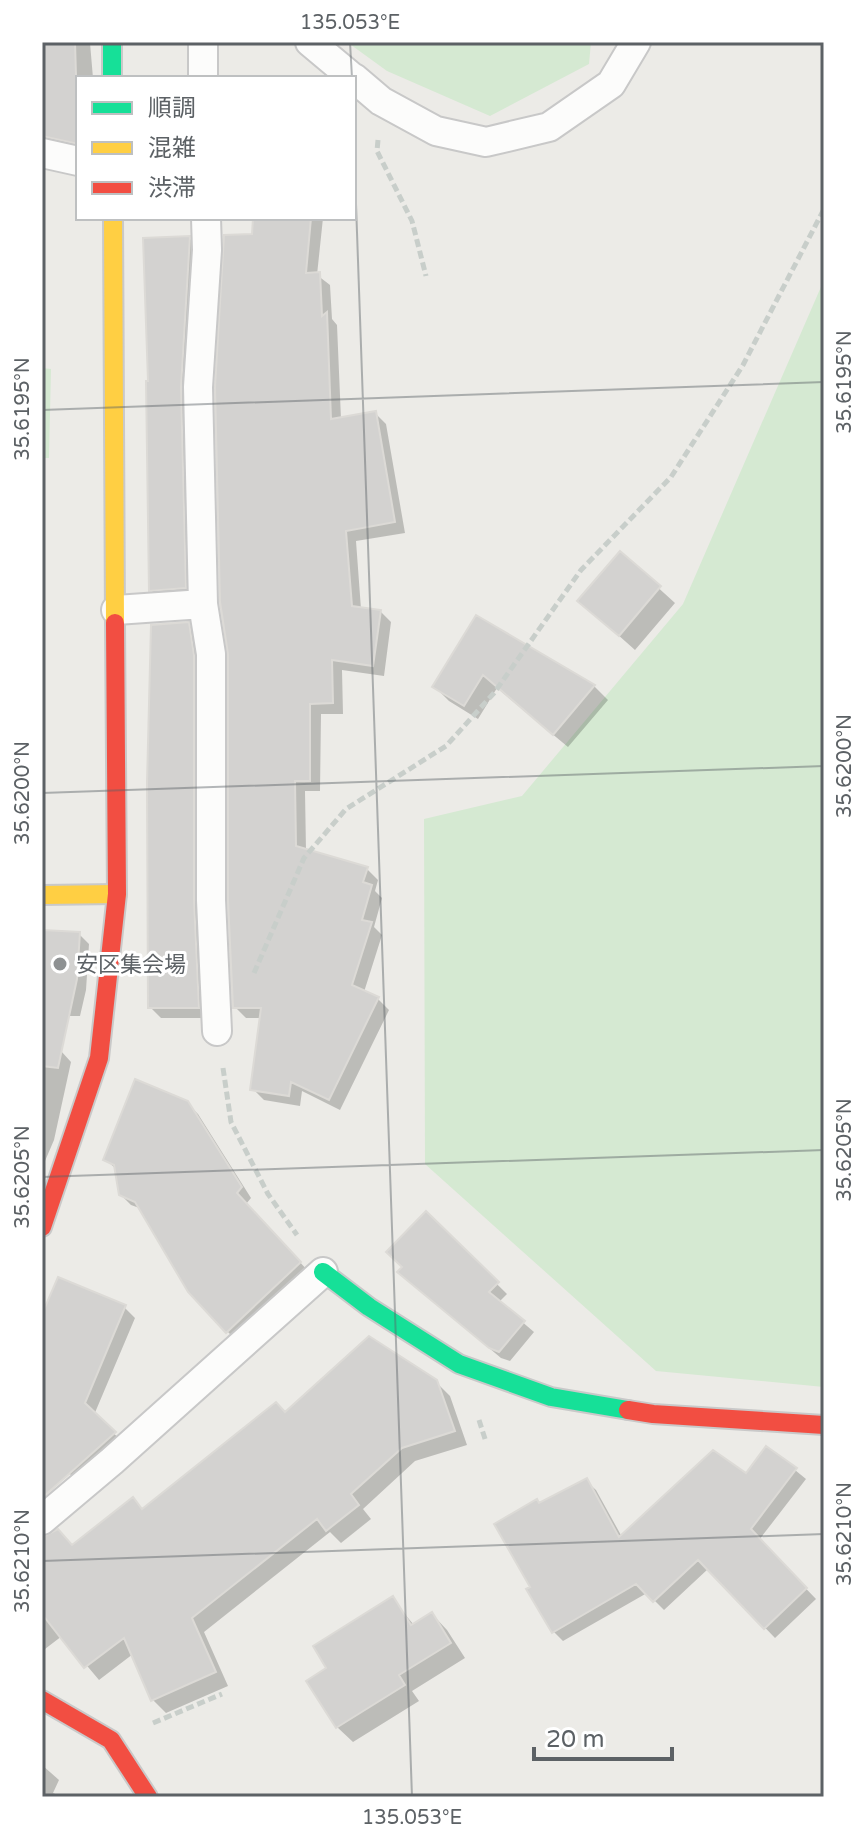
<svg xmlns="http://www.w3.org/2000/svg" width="866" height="1839" font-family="'Varela Round','Noto Sans JP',sans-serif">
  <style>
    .green { fill: #d5e9d2 }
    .shadow { fill: #0003 }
    .building { fill: #d3d2d0; stroke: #dcdad6; stroke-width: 2 }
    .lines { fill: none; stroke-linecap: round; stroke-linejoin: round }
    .lane-casing { stroke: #c8c8c8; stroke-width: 32 }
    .fast-casing { stroke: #c9c9c9; stroke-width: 22 }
    .slow-casing { stroke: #c9c9c9; stroke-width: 22 }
    .jam-casing { stroke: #c9c9c9; stroke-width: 22 }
    .path { stroke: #c8ceca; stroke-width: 5; stroke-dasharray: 8 4; stroke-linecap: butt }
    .lane { stroke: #fcfcfb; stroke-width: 28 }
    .fast { stroke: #16e098; stroke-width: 18 }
    .slow { stroke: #ffcf43; stroke-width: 18 }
    .jam { stroke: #f24e42; stroke-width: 18 }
    .ticks { fill: none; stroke: #5c6165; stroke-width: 2; stroke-opacity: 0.45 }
    .poi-dot { fill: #8e9192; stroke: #fff; stroke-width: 3 }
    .labels { text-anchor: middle; stroke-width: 6; stroke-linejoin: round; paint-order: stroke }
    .poi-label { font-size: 22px; fill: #5c6165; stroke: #fff; text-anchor: start }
    .neatline { fill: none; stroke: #5c6165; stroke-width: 3 }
    .ticks-label { font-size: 20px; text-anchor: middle; fill: #5c6165 }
  </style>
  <rect width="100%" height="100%" fill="#ecebe7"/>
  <!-- green -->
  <path class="green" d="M347 42H591L589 64 490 116 387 71Z
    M824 280V1387L656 1371 425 1164 424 819 522 796 683 604Z
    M42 368 51 369 49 458H42Z"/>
  <!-- shadow -->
  <path class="shadow" d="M42 42 90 43 93 78H78V156L42 142Z
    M255 218H323L317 275 330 285 332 319 337 325 341 419 375 413 386 424 405 533 356 541 361 609 380 611 391 622 384 676 342 670 343 714H321L320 791H305L306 851 367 869 378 880 375 891 382 898 374 927 382 935 364 992 378 999 389 1010 340 1110 302 1091 300 1106 264 1100 253 1089 262 1018H246L235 1007Z
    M189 238 200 249 196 598 162 601 151 590Z
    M620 553 675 603 635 650 580 601Z
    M477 617 594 686 608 700 568 747 497 688 478 719 449 701 435 687Z
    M188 624 199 635 209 1018H161L150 1007Z
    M42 932 79 934 89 944 86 990 80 1016H42Z
    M42 1043 61 1051 71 1062 54 1140 42 1168Z
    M187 1103 198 1114 251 1198 246 1204 310 1273 237 1341 227 1331 142 1209 131 1205 120 1194 116 1169 105 1159Z
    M426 1214 507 1294 499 1302 534 1332 510 1361 501 1358 410 1282Z
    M124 1307 135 1318 94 1415 125 1444 85 1480 42 1464V1319Z
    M436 1382 450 1396 467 1445 415 1461 363 1509 371 1519 341 1543 330 1532 204 1632 228 1686 166 1713 153 1700 133 1654 99 1680 62 1636 45 1649 42 1646V1554L72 1547 132 1499 143 1510 286 1414Z
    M768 1448 806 1479 759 1540 816 1599 775 1638 708 1569 664 1610 647 1593 563 1641 554 1632 533 1588 540 1505 586 1481 596 1490 622 1537 747 1475Z
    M392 1599 414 1625 432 1614 447 1630 465 1658 412 1691 419 1701 353 1742 337 1727 329 1668Z
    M42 1765 59 1780 53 1793 62 1797H42Z"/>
  <!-- building -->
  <path class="building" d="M42 42H75L78 144 42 136Z
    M253 218H311L306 273 320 272 322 316 327 312 331 419 376 411 395 522 346 531 352 606 381 610 373 666 332 660 333 703 310 704V781H295L296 846 368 867 363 882 372 885 362 920 372 922 352 985 379 997 329 1100 291 1082 289 1096 250 1090 261 1008H233L228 900V654L220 602 215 387 224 235 252 234Z
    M190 236 181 387 186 588 149 591 146 381H148L143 238Z
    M620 551 661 586 619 636 577 601Z
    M476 615 595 685 553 735 483 675 464 706 432 687Z
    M189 622 194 655V900L199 1008H148L147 783 151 625Z
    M42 930 80 932 77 979 58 1068 42 1066Z
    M135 1079 188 1101 242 1187 237 1193 301 1262 226 1333 188 1292 135 1202 119 1195 114 1165 103 1160Z
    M426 1211 499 1282 489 1292 525 1321 499 1352 489 1348 397 1272 402 1267 386 1252Z
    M58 1277 126 1305 85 1403 116 1432 42 1498V1314Z
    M369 1336 437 1380 455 1431 402 1448 351 1494 359 1505 326 1531 317 1519 192 1618 216 1672 151 1701 124 1638 84 1668 42 1614V1537L58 1529 72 1545 133 1497 142 1509 276 1402 285 1412Z
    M766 1446 797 1468 751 1529 807 1588 764 1629 698 1560 653 1602 636 1584 552 1633 526 1589 530 1587 494 1524 537 1499 539 1503 587 1478 619 1537 713 1450 746 1473Z
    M393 1596 411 1625 432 1612 451 1643 399 1675 405 1685 336 1728 306 1681 326 1668 313 1646Z"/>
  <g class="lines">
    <!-- lane casing -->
    <g class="lane-casing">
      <path id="lane" d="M203 42V78
        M310 42 353 78
        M354 78 381 101 436 131 486 142 549 127 611 84 636 42
        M42 153 78 161
        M206 218 207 250 198 387 203 604 211 654V900L217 1031
        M116 610 203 604
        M42 1520 112 1461 323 1272"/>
    </g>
    <!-- fast casing -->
    <g class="fast-casing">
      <path id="fast" d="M112 42V78
        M323 1272 369 1307 459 1364 551 1397 628 1410"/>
    </g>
    <!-- slow casing -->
    <g class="slow-casing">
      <path id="slow" d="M113 218 115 623
        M42 895 117 894"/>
    </g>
    <!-- jam casing -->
    <g class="jam-casing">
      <path id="jam" d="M42 1227 99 1058 117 894 115 623
        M628 1410 653 1414 824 1425
        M42 1700 111 1740 148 1797"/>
    </g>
    <!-- path -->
    <path class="path" d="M378 140 377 151 412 221 426 276
      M254 973 304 858 346 809 446 746 494 693 581 570 671 477 743 365 824 209
      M223 1068 231 1122 268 1194 297 1235
      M479 1420 486 1442
      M153 1723 222 1694"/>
    <!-- lane -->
    <use href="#lane" class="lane"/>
    <!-- fast -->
    <use href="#fast" class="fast"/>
    <!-- slow -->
    <use href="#slow" class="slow"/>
    <!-- jam -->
    <use href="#jam" class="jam"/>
  </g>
  <!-- ticks -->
  <path class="ticks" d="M350 42 352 78M354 147 412 1797M42 410 824 382M42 793 824 766M42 1177 824 1150M42 1561 824 1534"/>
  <!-- markers -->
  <circle class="poi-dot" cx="60" cy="964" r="8"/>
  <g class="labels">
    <!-- poi labels -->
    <g class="poi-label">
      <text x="76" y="972">安区集会場</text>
    </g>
  </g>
  <!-- border -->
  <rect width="866" height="1839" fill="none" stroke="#ffffff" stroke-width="88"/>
  <!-- legend -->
  <rect x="76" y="76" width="280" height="144" fill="#ffffff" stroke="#bec0c1" stroke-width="2"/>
  <rect x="92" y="102" width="40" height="12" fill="#16e098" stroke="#bec0c1" stroke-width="2"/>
  <text x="148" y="116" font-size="24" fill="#5c6165">順調</text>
  <rect x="92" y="142" width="40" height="12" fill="#ffcf43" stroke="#bec0c1" stroke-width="2"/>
  <text x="148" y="156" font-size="24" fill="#5c6165">混雑</text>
  <rect x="92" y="182" width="40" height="12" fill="#f24e42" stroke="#bec0c1" stroke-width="2"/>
  <text x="148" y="196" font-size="24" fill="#5c6165">渋滞</text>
  <!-- scale -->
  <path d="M534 1747v12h138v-12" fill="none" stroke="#5c6165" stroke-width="4"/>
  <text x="546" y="1747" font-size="24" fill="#5c6165" stroke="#ffffff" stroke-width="6" paint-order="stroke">20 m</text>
  <rect x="44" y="44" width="778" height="1751" class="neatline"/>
  <g class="ticks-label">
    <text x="350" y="29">135.053°E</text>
    <text transform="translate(844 382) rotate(-90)" y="7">35.6195°N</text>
    <text transform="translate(22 409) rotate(-90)" y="7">35.6195°N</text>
    <text transform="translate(844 766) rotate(-90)" y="7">35.6200°N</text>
    <text transform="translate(22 793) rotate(-90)" y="7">35.6200°N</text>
    <text transform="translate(844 1150) rotate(-90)" y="7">35.6205°N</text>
    <text transform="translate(22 1177) rotate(-90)" y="7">35.6205°N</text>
    <text transform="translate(844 1534) rotate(-90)" y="7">35.6210°N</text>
    <text transform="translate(22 1561) rotate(-90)" y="7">35.6210°N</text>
    <text x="412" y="1824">135.053°E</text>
  </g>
</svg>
